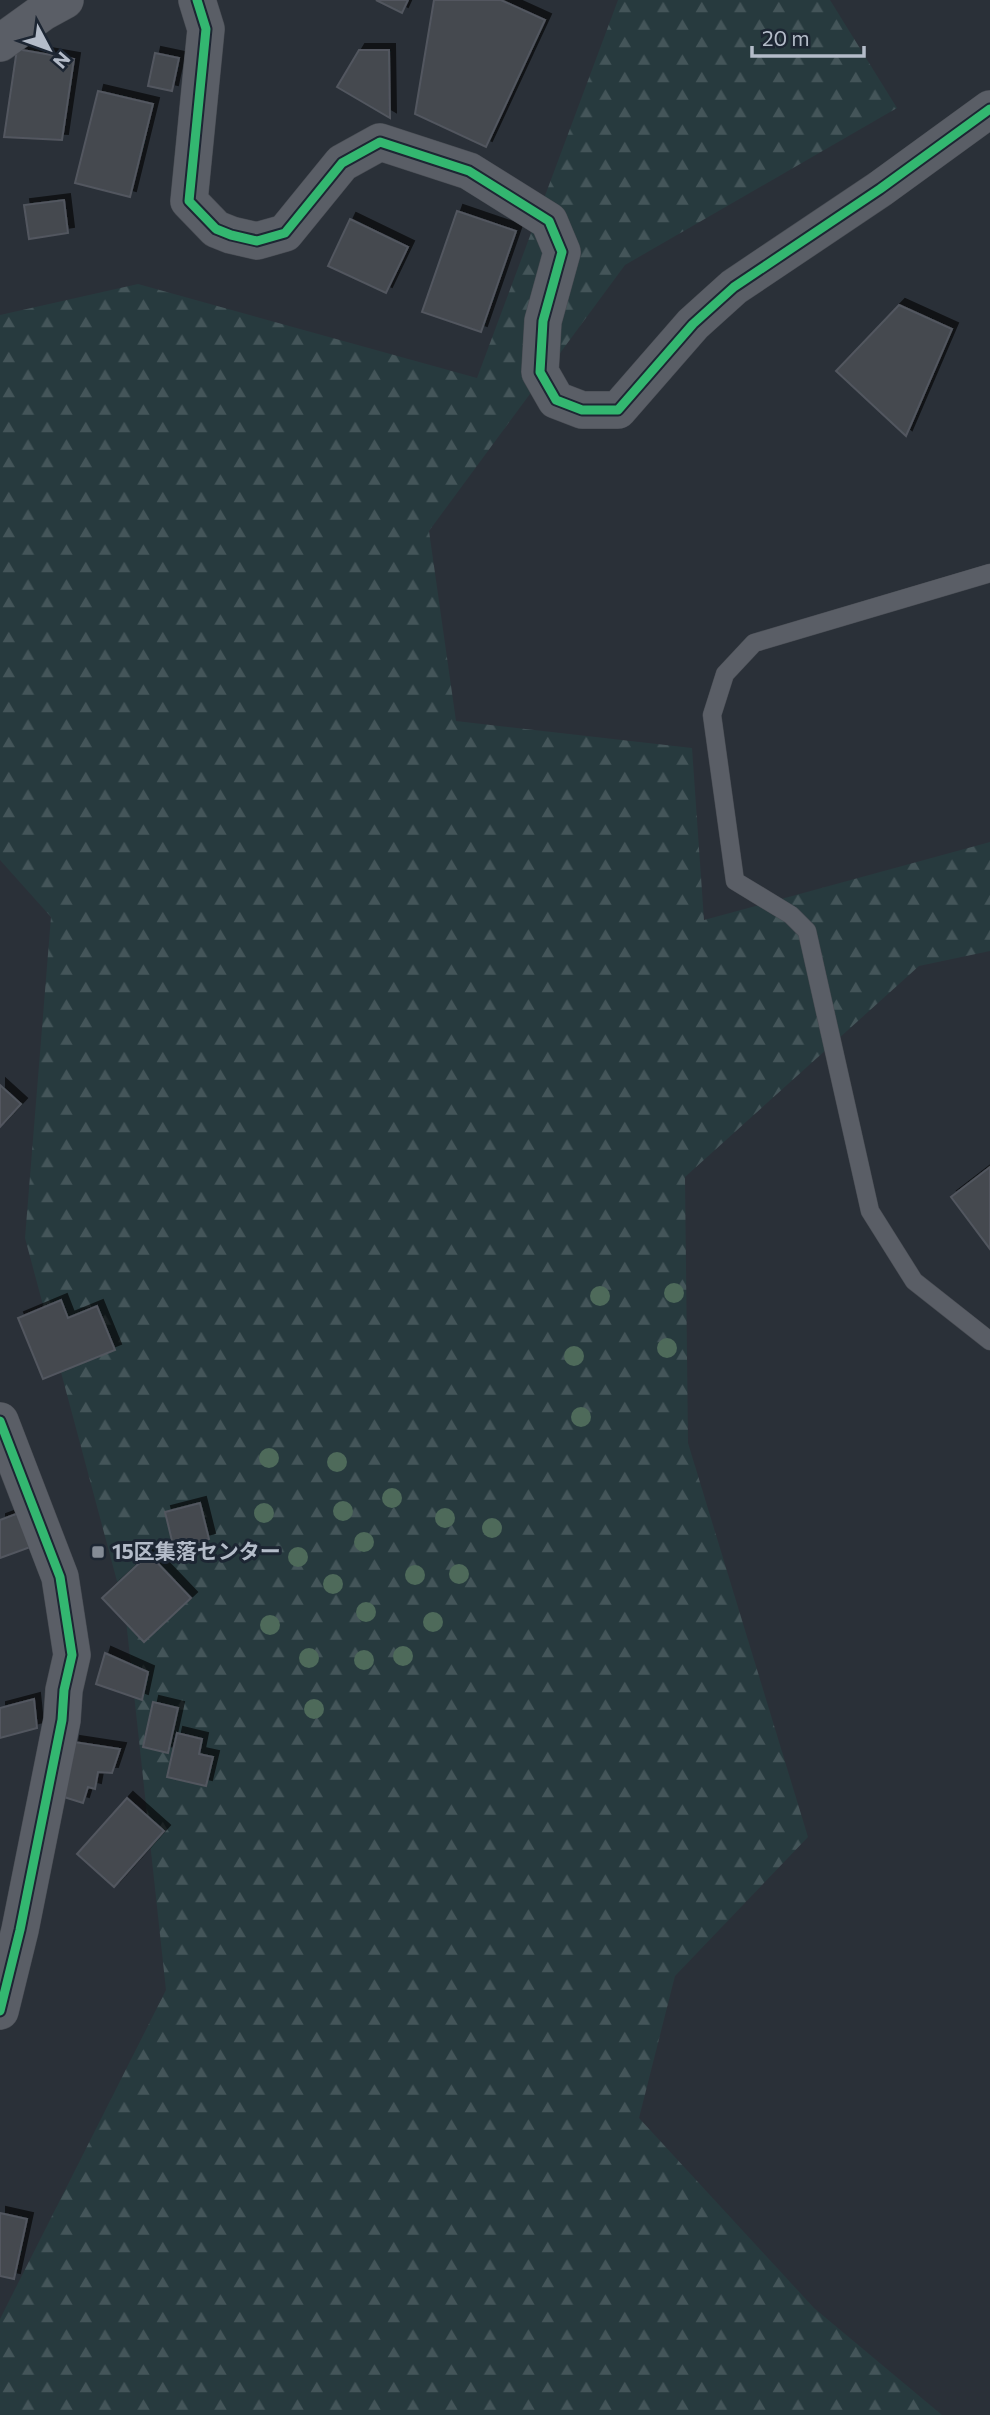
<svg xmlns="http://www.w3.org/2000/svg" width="990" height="2415" font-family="Commissioner,'Noto Sans JP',sans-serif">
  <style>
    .forest { fill: url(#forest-firs) }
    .building { fill: #444950; stroke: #52575f; stroke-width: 2; filter: url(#shadow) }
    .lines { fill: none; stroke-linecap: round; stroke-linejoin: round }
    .lane-casing { stroke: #484c53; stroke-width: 19 }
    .street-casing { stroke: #484c53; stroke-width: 38 }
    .lane { stroke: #5a5e66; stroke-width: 18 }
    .street { stroke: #5a5e66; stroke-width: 37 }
    .cycleway-casing { stroke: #1d2633; stroke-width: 13 }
    .cycleway { stroke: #33b770; stroke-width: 9 }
    .tree { fill: #4e6a5a }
    .poi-dot { fill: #848b96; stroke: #1d2633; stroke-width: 2.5 }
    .labels { text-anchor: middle; stroke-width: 6; stroke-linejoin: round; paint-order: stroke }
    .poi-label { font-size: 21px; font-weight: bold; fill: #b4bcc9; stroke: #1d2633; text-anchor: start }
  </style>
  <defs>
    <pattern id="forest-firs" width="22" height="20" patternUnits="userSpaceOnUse" patternTransform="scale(1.75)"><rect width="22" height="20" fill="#273a3e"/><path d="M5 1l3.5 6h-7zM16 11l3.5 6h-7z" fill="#445559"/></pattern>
    <filter id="shadow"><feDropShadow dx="6" dy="-6" stdDeviation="0" flood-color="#0009"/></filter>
  </defs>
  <rect width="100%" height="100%" fill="#2a3038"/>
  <!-- forest -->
  <path class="forest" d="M618 0H830L897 108 625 265 429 531 456 721 692 748 704 920 990 842V951L919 966 685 1177 688 1443 808 1837 675 1976 639 2118 814 2308 942 2415H0V2319L166 1990 125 1611 25 1238 51 917 0 860V315L138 284 477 378Z"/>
  <!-- building -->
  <path class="building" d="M376 0H408L402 13Z
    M434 0H501L545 20 486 147 415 114Z
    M17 49 74 59 62 140 4 137Z
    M359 50H389L390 118 337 87Z
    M155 53 179 58 172 91 148 86Z
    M98 91 153 104 130 197 75 183Z
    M64 200 68 233 29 239 24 205Z
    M457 211 516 231 481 332 422 312Z
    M350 219 408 247 386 293 328 266Z
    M899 305 952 329 906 436 836 371Z
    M0 1085 21 1104 0 1127Z
    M990 1167V1249L951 1197Z
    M61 1300 68 1318 97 1306 115 1350 43 1379 18 1318Z
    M200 1503 209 1539 174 1549 165 1512Z
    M24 1511 36 1545 0 1558V1520Z
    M149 1554 191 1598 144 1642 102 1598Z
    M105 1653 148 1672 142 1700 96 1684Z
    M34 1699 37 1728 0 1738V1708Z
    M153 1702 178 1708 168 1753 143 1747Z
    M177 1733 202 1739 199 1754 213 1757 206 1786 167 1777Z
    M74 1742 120 1749 112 1773 98 1772 95 1789 88 1787 83 1803 64 1797Z
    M127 1798 164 1831 114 1887 77 1854Z
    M0 2213 27 2219 14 2279 0 2276Z"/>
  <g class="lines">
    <!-- lane casing -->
    <g class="lane-casing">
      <path id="lane" d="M990 573 754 643 725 674 712 715 735 881 791 915 807 931 870 1211 914 1281 990 1341"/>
    </g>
    <!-- street casing -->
    <g class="street-casing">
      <path id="street" d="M197 0 206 29 189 201 216 229 231 235 257 241 285 233 342 163 380 142 469 171 549 221 562 252 543 321 540 372 556 400 582 410H618L693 324 734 287 880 189 990 109
        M0 43 43 12 65 0
        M0 1421 60 1577 72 1655 64 1690 62 1720 20 1930 0 2011"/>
    </g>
    <!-- lane -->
    <use href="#lane" class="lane"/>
    <!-- street -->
    <use href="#street" class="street"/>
    <!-- cycleway casing -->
    <g class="cycleway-casing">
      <path id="cycleway" d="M197 0 206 29 189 201 216 229 231 235 257 241 285 233 342 163 380 142 469 171 549 221 562 252 543 321 540 372 556 400 582 410H618L693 324 734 287 880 189 990 109
        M0 1421 60 1577 72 1655 64 1690 62 1720 20 1930 0 2011"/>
    </g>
    <!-- cycleway -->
    <use href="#cycleway" class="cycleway"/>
  </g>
  <!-- trees -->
  <g class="tree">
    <circle cx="674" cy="1293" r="10"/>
    <circle cx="600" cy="1296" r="10"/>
    <circle cx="667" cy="1348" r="10"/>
    <circle cx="574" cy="1356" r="10"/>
    <circle cx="581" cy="1417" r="10"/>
    <circle cx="269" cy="1458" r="10"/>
    <circle cx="337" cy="1462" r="10"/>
    <circle cx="392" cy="1498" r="10"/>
    <circle cx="343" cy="1511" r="10"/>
    <circle cx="264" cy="1513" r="10"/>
    <circle cx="445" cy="1518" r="10"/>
    <circle cx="492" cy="1528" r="10"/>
    <circle cx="364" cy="1542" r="10"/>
    <circle cx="298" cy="1557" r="10"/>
    <circle cx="459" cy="1574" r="10"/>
    <circle cx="415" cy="1575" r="10"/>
    <circle cx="333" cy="1584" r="10"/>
    <circle cx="366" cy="1612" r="10"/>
    <circle cx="433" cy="1622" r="10"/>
    <circle cx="270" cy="1625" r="10"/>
    <circle cx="403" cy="1656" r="10"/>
    <circle cx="309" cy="1658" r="10"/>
    <circle cx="364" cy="1660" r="10"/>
    <circle cx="314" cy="1709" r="10"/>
  </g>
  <!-- markers -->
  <rect class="poi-dot" x="91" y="1545" width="14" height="14" rx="3.5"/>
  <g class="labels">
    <!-- poi labels -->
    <g class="poi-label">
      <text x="112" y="1559">15区集落センター</text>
    </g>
  </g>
  <!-- north arrow -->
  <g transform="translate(49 49) rotate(131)" stroke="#1d2633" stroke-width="5" paint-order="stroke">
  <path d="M0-5L12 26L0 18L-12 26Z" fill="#b4bcc9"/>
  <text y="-10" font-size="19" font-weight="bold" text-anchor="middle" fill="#b4bcc9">N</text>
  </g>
  <!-- scale -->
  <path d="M752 46v10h112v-10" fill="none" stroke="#b4bcc9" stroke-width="3.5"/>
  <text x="762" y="46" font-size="21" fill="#b4bcc9" stroke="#1d2633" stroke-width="5" paint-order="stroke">20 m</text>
</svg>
